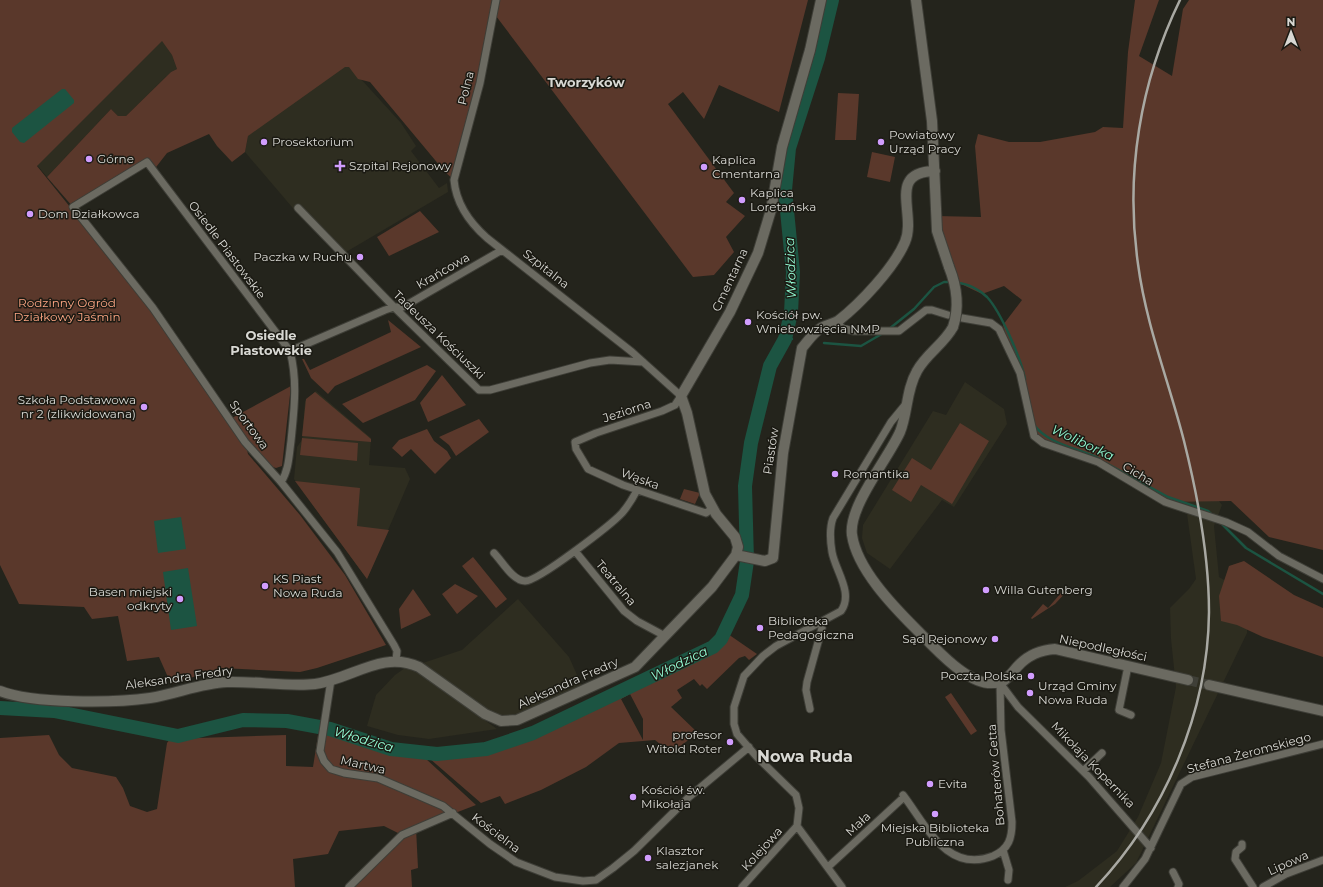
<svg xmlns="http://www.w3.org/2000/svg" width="1323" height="887" font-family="Montserrat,sans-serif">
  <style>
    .built { fill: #2e2d20 }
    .green { fill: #5a382b; fill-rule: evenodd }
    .water { fill: #1c5442 }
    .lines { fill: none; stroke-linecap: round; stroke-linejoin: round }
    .stream { stroke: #1c5442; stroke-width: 2.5 }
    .river { stroke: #1c5442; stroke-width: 14 }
    .secondary-tunnel { stroke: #3f3f37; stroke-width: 10; stroke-dasharray: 10 5; stroke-linecap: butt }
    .street-casing { stroke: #3e3e37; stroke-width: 9 }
    .secondary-casing { stroke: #3e3e37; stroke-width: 12 }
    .street { stroke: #6b6a61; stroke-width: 7 }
    .secondary { stroke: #6b6a61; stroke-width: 10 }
    .rail { stroke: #a9a9a3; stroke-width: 2.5 }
    .secondary-bridge-casing { stroke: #3e3e37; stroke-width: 12; stroke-linecap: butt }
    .secondary-bridge { stroke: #6b6a61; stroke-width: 10 }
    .poi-dot { fill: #d19dfe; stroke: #1b1a13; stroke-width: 1.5 }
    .labels { text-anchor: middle; stroke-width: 3; stroke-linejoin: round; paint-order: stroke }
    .street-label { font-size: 12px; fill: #d8d8d3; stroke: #1b1a13 }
    .poi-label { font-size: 12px; fill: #d8d8d3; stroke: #1b1a13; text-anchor: start }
    .park-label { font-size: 12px; fill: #fda684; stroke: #1b1a13 }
    .neighbourhood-label { font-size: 13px; font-weight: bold; fill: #d8d8d3; stroke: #1b1a13 }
    .water-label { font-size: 13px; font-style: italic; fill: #93fdd5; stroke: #1b1a13 }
    .district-label { font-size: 16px; font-weight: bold; fill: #d8d8d3; stroke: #1b1a13 }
  </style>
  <rect width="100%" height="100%" fill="#24241c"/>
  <!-- built -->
  <path class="built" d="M162 40 172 55 177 69 171 72 126 116H118L111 109 47 177 37 165Z
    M349 66 401 123 416 146 411 151 439 188 447 183 448 192 346 252 308 213 303 220 245 152 248 136 262 122 344 67Z
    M965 382 1004 409 1007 424 954 507 942 500 890 569 867 553 862 538 863 525 933 411 946 415Z
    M316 391 371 438 369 465 405 468 410 479 367 579 294 479 297 447 302 440 305 401Z
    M1184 492 1213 493 1222 505 1214 526 1219 577 1249 595 1247 633 1136 863 1110 887H1065L1078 881 1117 851 1138 817 1161 763 1176 687 1171 639 1170 608 1189 589 1196 579Z
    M518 599 569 657 582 686 516 717 501 716 486 710 411 667 462 650Z
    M405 668 414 669 497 729 429 739 398 735 367 726 376 695 395 675Z"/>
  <!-- green -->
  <path class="green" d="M0 0H808L779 112 719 85 704 119 683 92 668 104 734 193 726 202 745 216 726 237 734 252 714 275 693 277 496 16 454 180 445 172 370 82 358 79 349 67H345L248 136 245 152 232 162 217 146 209 134 167 153 153 171 147 162 73 207 47 177 111 109 118 116H126L171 72 177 69 172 55 162 41 37 166 166 326 245 442 248 454 300 515 345 575 386 645 317 668 300 672 222 668 171 684 159 657 127 661 118 616 92 619 84 607 19 604 0 565Z
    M1135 0H1159L1139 56 1172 76 1183 9 1189 0H1323V550L1269 537 1231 501 1165 502 1098 462 1034 436 1003 325 1022 300 1004 286 982 294 959 283 936 216 981 217 975 146 978 134 1009 142H1040L1095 132 1103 127 1123 128 1128 52Z
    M838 93 859 94 856 140H835Z
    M872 152 895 157 890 182 867 177Z
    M420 211 439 232 389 256 377 237Z
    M388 320 421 347 335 386 328 394 311 378 302 359H304L310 370 391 332Z
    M427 365 436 371 415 400 363 423 342 404Z
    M442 375 466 405 428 422 420 403Z
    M291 386 282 466 276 468 267 465 232 418Z
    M315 392 371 439V442L302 436 306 399Z
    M479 419 489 432 456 456 449 445 439 437Z
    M960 423 989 441 952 504 921 485 911 502 892 490 912 458 931 470Z
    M427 429 434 441 447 451 451 458 435 474 411 449 402 457 392 448 399 440Z
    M302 438 358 443 357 461 300 455Z
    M295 481 360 488 357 526 389 530 367 579Z
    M684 489 700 493 695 504 680 499Z
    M473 557 507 599 496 608 462 566Z
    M1244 561 1294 595 1323 608V657L1263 637 1237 625 1221 621 1219 596 1229 566Z
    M455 584 478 596 457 614 442 594Z
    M1067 586 1069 589 1055 604 1032 619 1031 618 1043 604 1048 608Z
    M413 589 431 615 401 629 399 609Z
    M725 632 757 654 749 660 745 656 739 658 707 689 702 684 700 686 694 679 677 690 682 698 671 707 698 733 671 753 655 740 619 743 586 767 541 790 505 804 500 796 481 803 429 758H425L476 805 416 828 418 868 411 870 412 887H349L402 835 384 826 339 831 328 854 293 859 295 887H0V738L49 735 59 755 72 768 116 777 123 788 130 806 147 812 157 809 167 743 170 739 286 735V766L313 767 319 729H330L391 749 437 754 486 749 533 733 713 647 721 639ZM630 694 643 719V740L621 699Z
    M951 693 977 731 971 735 945 697Z"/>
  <!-- water -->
  <path class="water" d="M62 89H65L74 100V103L24 143 20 142 12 132V128Z
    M181 517 186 549 158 553 154 521Z
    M188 568 197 626 171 630 163 572Z"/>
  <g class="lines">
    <!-- stream -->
    <path class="stream" d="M957 283C967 283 980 290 987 297 1001 312 1021 359 1025 379
      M889 329 914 309 934 287 944 282H952
      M785 339H792
      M824 343 861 346 885 332
      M1034 425C1049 445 1079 448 1100 459
      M1106 463 1168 497 1208 511 1212 515
      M1220 522 1246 548 1323 594"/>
    <!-- river -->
    <path class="river" d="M0 708 54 711 178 736 243 720 287 721 330 729 391 749 437 754 486 749 533 733 713 647 721 639 742 595 747 561 745 486 751 443 770 366 785 339 791 313 793 272 785 190 789 148 818 58 832 0"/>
    <!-- secondary-tunnel -->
    <path class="secondary-tunnel" d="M1188 680 1209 685"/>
    <!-- street casing -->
    <g class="street-casing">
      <path id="street" d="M496 0 480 83 454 180C456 203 470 223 487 238L632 352 681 396 675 405 662 411 596 433 575 442 576 449 588 469 623 485 706 513 713 508
        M298 208 394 307 479 390H490L590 363 610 360 643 362
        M962 318 991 323 999 329 1020 373 1034 436 1043 443 1098 462 1165 502 1226 522 1248 532 1279 556 1323 579
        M837 322 842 328 853 331H899L926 310H932L948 315
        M290 351 385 310 394 307H403L502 250
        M281 482C289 470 289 455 291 441 294 410 298 382 290 351L147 162 73 207 153 308 245 442 281 482 337 552 394 645 397 651 396 660
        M575 551 624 611 637 621 665 636
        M494 553C502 561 513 581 525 581 537 582 612 524 622 513 628 506 633 498 637 490
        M1128 666 1119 710 1131 715
        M331 680 320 751 324 761 331 769 344 773 378 778 443 806 490 844 516 862 555 877 583 881 596 880 613 868 634 851 689 797 749 747
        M1000 683 1018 707 1089 777 1151 848
        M810 709 806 690 807 682 822 628
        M1083 771 1102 753
        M903 795C926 825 947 874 993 856 1009 849 1012 838 1012 822L1001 730 1000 683
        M1242 844V847L1236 852 1235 859 1253 887
        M1003 850 1009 870 1008 880
        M828 867 904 797
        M1173 872 1179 884 1178 887
        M349 887 402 835 453 813
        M742 887 797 826
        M842 887 797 826 799 808 796 795 757 757 737 734 734 724V707L744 676 763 656 776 646 841 611C854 593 835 570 832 552 830 540 829 529 833 518L891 422 905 405
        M1123 887 1145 859 1181 784 1192 777 1323 744
        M1263 887 1286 874 1323 860"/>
    </g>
    <!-- secondary casing -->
    <g class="secondary-casing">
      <path id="secondary" d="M916 0 932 121 937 231 949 267
        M953 327C944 344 926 354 917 371 906 390 908 412 900 432 888 459 848 507 852 535 857 569 893 606 916 629 933 646 964 681 988 683 1006 684 1007 678 1018 666 1028 655 1041 650 1055 649L1188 680
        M736 555 765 561 773 558 783 453 802 348C808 341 813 333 821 328 826 325 833 324 838 321 860 304 894 268 905 242 917 214 886 172 935 171
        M1209 685 1323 711
        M0 691C32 704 115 703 150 698 176 694 201 683 227 682 255 681 289 687 315 684 352 679 382 650 419 667L485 714 501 721 517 720 635 667 712 587 736 555 738 547 735 537 716 514 705 494 687 413 681 396 730 312 758 253 771 210 782 147 810 50 821 0"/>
    </g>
    <!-- street -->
    <use href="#street" class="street"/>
    <!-- secondary -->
    <use href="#secondary" class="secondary"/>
    <!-- rail -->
    <path class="rail" d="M1096 887C1165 814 1208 712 1209 612 1209 554 1198 497 1184 441 1169 382 1146 325 1138 264 1125 174 1140 82 1180 0"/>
    <!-- secondary-bridge casing -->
    <g class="secondary-bridge-casing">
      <path id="secondary-bridge" d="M949 267C957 287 960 306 953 327"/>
    </g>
    <!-- secondary-bridge -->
    <use href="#secondary-bridge" class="secondary-bridge"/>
  </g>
  <!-- markers -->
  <g class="poi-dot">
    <circle cx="264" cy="142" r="4"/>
    <circle cx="881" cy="142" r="4"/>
    <circle cx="89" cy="159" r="4"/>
    <path d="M338 160h4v4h4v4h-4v4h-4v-4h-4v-4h4z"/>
    <circle cx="704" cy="167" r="4"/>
    <circle cx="742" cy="200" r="4"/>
    <circle cx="30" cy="214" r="4"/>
    <circle cx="360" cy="257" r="4"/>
    <circle cx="748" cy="322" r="4"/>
    <circle cx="144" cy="407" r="4"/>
    <circle cx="835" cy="474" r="4"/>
    <circle cx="265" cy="586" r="4"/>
    <circle cx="986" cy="590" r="4"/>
    <circle cx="180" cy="599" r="4"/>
    <circle cx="760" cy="628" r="4"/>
    <circle cx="995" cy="639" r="4"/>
    <circle cx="1031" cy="676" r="4"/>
    <circle cx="1030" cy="693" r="4"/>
    <circle cx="730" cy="742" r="4"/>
    <circle cx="930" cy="784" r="4"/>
    <circle cx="633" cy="797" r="4"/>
    <circle cx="935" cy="814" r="4"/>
    <circle cx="648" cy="858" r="4"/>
  </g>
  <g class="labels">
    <!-- street labels -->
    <g class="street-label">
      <text transform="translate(466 88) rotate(-76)" y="4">Polna</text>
      <text transform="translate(227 250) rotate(53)" y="4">Osiedle Piastowskie</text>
      <text transform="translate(546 269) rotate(38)" y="4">Szpitalna</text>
      <text transform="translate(443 271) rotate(-30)" y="4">Krańcowa</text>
      <text transform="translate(730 280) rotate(-65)" y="4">Cmentarna</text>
      <text transform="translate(439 335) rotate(44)" y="4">Tadeusza Kościuszki</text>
      <text transform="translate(627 411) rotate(-18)" y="4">Jeziorna</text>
      <text transform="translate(249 425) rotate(54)" y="4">Sportowa</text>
      <text transform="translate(771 451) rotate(-81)" y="4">Piastów</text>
      <text transform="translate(1138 474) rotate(31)" y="4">Cicha</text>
      <text transform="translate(640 479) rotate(20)" y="4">Wąska</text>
      <text transform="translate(616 583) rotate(50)" y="4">Teatralna</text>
      <text transform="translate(1103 648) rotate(12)" y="4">Niepodległości</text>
      <text transform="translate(179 678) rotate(-8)" y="4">Aleksandra Fredry</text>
      <text transform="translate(568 683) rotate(-24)" y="4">Aleksandra Fredry</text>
      <text transform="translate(1249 753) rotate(-15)" y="4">Stefana Żeromskiego</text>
      <text transform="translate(363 765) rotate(13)" y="4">Martwa</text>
      <text transform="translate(1093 765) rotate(46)" y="4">Mikołaja Kopernika</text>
      <text transform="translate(996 775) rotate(-95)" y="4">Bohaterów Getta</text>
      <text transform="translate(858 824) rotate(-43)" y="4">Mała</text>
      <text transform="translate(496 833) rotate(37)" y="4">Kościelna</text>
      <text transform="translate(762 849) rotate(-48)" y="4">Kolejowa</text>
      <text transform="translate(1288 863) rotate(-24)" y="4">Lipowa</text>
    </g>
    <!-- poi labels -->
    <g class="poi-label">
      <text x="889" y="139">Powiatowy<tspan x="889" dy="14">Urząd Pracy</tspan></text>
      <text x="272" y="146">Prosektorium</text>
      <text x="97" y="163">Górne</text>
      <text x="712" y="164">Kaplica<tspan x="712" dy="14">Cmentarna</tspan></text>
      <text x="349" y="170">Szpital Rejonowy</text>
      <text x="750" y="197">Kaplica<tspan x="750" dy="14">Loretańska</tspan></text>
      <text x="38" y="218">Dom Działkowca</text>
      <text x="352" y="261" text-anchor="end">Paczka w Ruchu</text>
      <text x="756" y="319">Kościół pw.<tspan x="756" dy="14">Wniebowzięcia NMP</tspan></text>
      <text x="136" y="404" text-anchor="end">Szkoła Podstawowa<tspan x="136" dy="14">nr 2 (zlikwidowana)</tspan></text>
      <text x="843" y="478">Romantika</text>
      <text x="273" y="583">KS Piast<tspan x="273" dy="14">Nowa Ruda</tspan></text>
      <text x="994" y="594">Willa Gutenberg</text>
      <text x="172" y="596" text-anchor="end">Basen miejski<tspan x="172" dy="14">odkryty</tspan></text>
      <text x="768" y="625">Biblioteka<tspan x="768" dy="14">Pedagogiczna</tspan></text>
      <text x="987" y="643" text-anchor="end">Sąd Rejonowy</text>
      <text x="1023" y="680" text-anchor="end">Poczta Polska</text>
      <text x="1038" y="690">Urząd Gminy<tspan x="1038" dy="14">Nowa Ruda</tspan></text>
      <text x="722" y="739" text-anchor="end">profesor<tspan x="722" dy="14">Witold Roter</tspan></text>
      <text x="938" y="788">Evita</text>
      <text x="641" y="794">Kościół św.<tspan x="641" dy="14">Mikołaja</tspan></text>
      <text x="935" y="832" text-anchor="middle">Miejska Biblioteka<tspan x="935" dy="14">Publiczna</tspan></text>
      <text x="656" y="855">Klasztor<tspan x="656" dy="14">salezjanek</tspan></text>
    </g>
    <!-- park labels -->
    <g class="park-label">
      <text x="67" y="307">Rodzinny Ogród<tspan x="67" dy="14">Działkowy Jaśmin</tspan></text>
    </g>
    <!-- neighbourhood labels -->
    <g class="neighbourhood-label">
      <text x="586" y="87">Tworzyków</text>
      <text x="271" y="340">Osiedle<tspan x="271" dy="15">Piastowskie</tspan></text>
    </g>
    <!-- water labels -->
    <g class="water-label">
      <text transform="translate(790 268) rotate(-92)" y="5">Włodzica</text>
      <text transform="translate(1083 442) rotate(25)" y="5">Woliborka</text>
      <text transform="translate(679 663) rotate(-26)" y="5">Włodzica</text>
      <text transform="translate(364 739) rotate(16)" y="5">Włodzica</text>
    </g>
    <!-- district labels -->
    <g class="district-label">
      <text x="805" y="762">Nowa Ruda</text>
    </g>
  </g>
  <!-- north arrow -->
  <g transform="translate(1291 32)" stroke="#1b1a13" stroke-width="3" paint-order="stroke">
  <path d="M0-3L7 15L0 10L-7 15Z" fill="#d8d8d3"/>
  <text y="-6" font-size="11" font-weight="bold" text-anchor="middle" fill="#d8d8d3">N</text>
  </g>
</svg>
